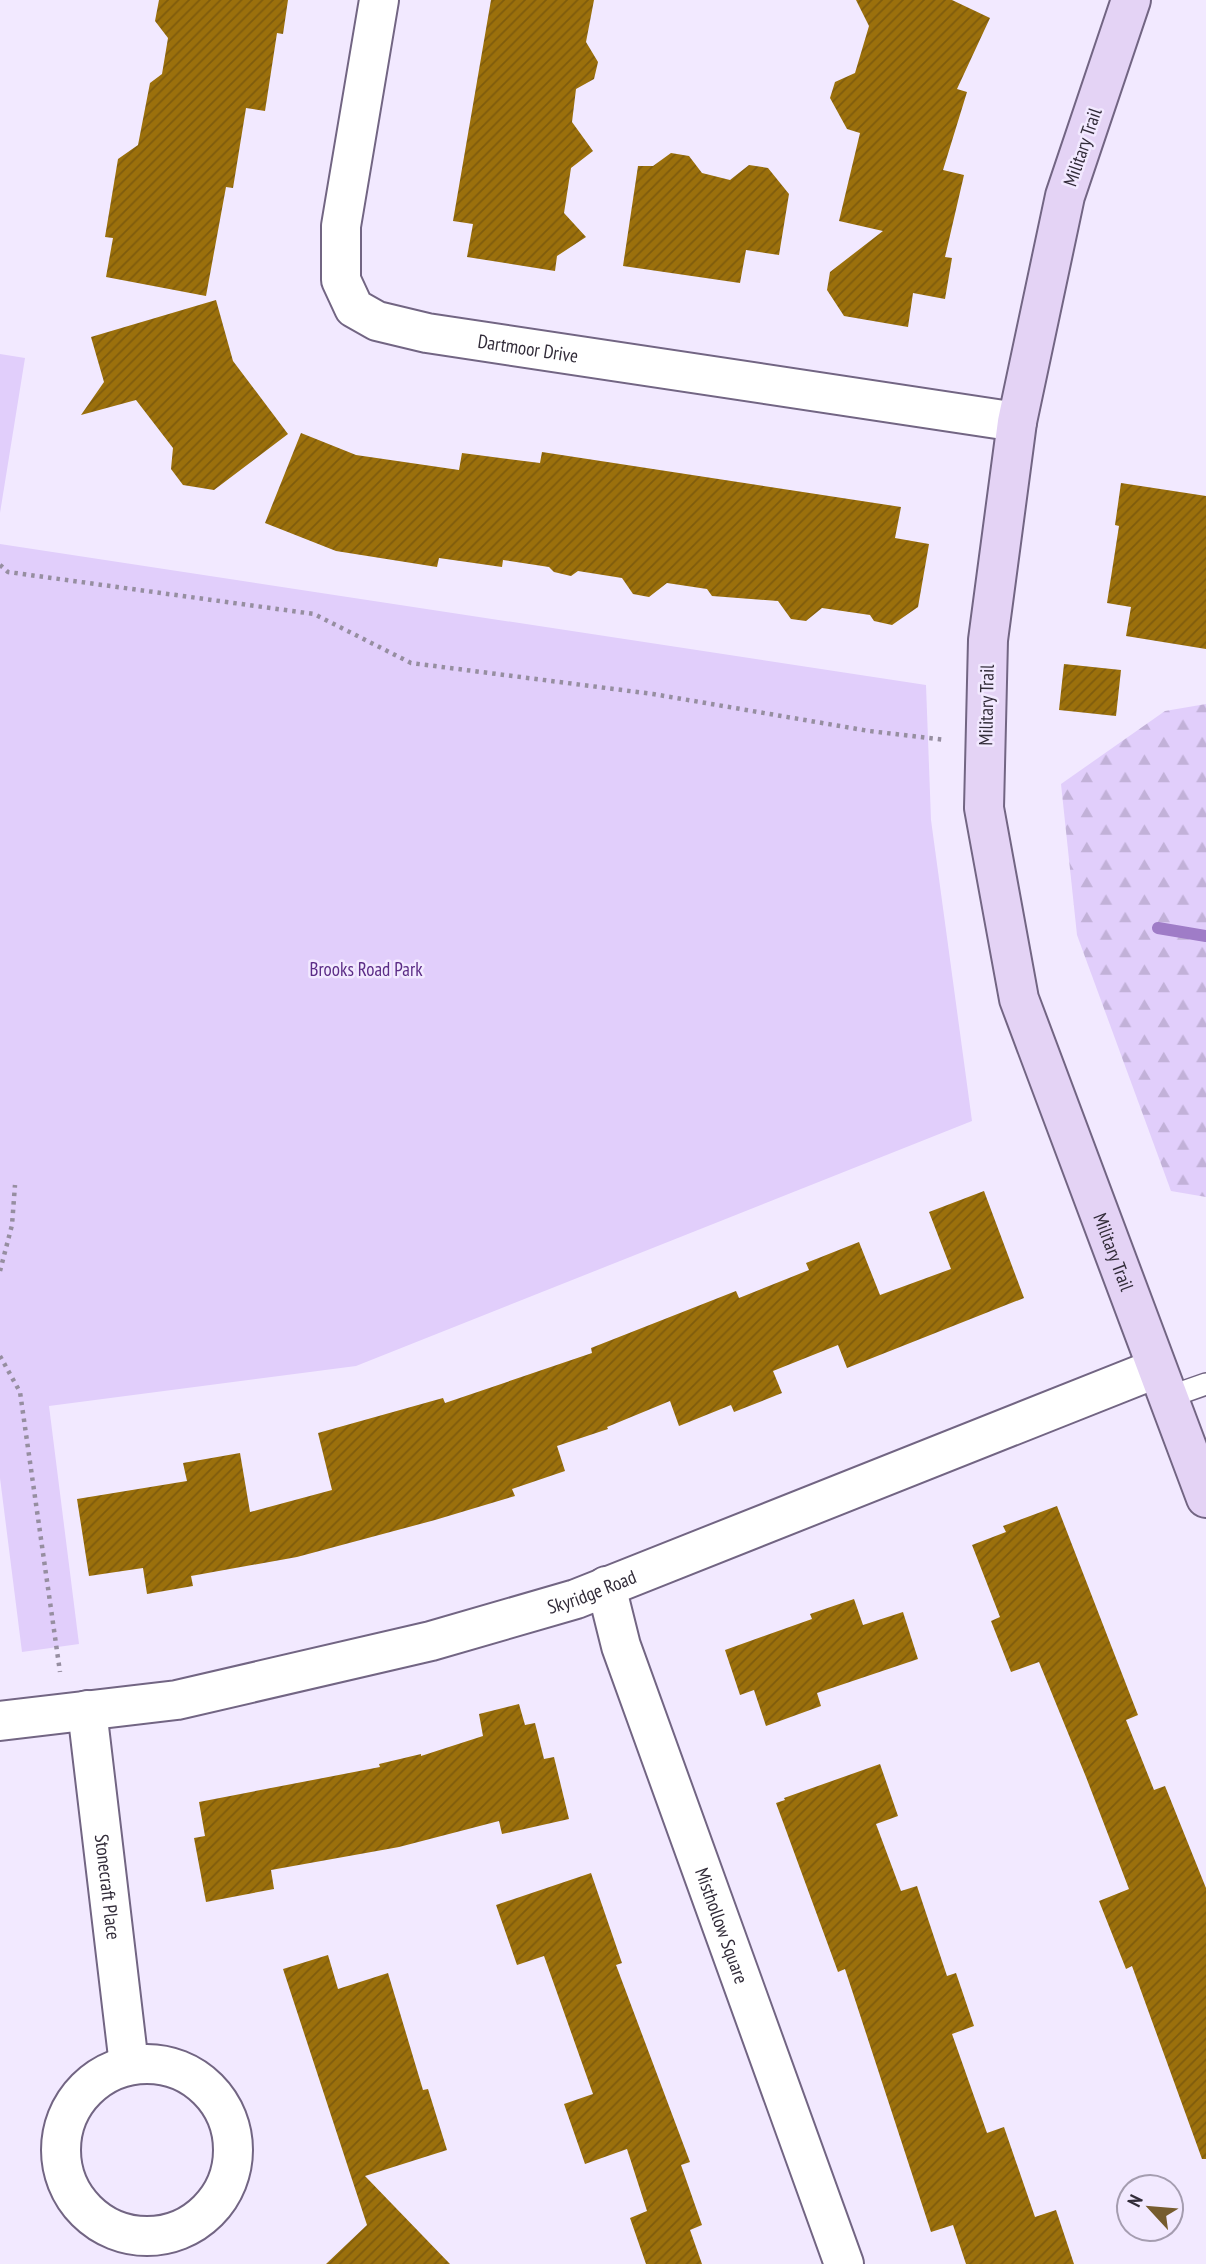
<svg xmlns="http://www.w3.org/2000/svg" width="1206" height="2264" font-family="'PT Sans Narrow',sans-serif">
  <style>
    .forest { fill: url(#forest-firs) }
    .park { fill: #e1cefb }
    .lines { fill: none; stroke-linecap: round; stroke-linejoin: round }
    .stream { stroke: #9f7cc7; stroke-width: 12 }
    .building { fill: url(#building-hatch) }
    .lane-casing { stroke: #726583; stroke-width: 24 }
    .street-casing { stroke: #726583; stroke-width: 42 }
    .secondary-casing { stroke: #726583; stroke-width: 42 }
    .path { stroke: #968ea0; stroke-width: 4.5; stroke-dasharray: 3.5 5; stroke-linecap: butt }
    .lane { stroke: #fff; stroke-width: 21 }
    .street { stroke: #fff; stroke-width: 38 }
    .secondary { stroke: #e4d3f5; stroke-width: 38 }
    .labels { text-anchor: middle; stroke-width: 5; stroke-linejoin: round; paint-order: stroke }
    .street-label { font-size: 19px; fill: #322c39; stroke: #f2e9ff }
    .park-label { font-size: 19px; fill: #5b2c86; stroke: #f2e9ff }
  </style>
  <defs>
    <pattern id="forest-firs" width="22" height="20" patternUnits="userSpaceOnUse" patternTransform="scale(1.75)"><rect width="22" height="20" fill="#e1cefb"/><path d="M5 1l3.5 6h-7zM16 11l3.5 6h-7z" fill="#c2b1d8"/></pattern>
    <pattern id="building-hatch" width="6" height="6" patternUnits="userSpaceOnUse" patternTransform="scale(1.75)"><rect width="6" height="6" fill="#9b700c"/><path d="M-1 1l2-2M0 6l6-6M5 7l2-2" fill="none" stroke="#7f5c0d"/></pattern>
  </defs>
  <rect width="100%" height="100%" fill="#f2e9ff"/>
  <!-- forest -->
  <path class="forest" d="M1206 704V1197L1171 1191 1077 935 1061 784 1165 711Z"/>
  <!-- park -->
  <path class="park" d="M0 354 25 358 0 513Z
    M0 544 926 685 931 820 972 1121 356 1366 49 1406 79 1644 22 1652 0 1478Z"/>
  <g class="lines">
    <!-- stream -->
    <path class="stream" d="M1158 928 1206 936"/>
  </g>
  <!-- building -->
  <path class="building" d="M159 0H288L283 34 277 33 265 111 246 108 233 188 226 187 206 296 106 277 113 238 105 237 118 159 138 145 150 83 162 74 168 38 155 21Z
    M491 0H594L586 42 598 62 594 79 576 89 572 122 593 151 571 168 564 213 586 237 557 256 555 271 467 257 473 224 453 221Z
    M856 0H952L990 18 957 89 967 92 943 170 964 175 945 257 952 258 945 299 913 293 908 327 844 316 827 290 830 272 883 231 839 221 860 133 847 129 830 98 835 82 855 73 869 26Z
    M671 153 689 156 702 173 730 180 749 165 768 168 789 194 779 255 746 250 740 283 623 266 638 166H653Z
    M216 300 233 361 288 434 214 490 183 485 171 469 173 448 136 400 81 415 104 382 91 337Z
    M301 433 356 455 459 470 462 453 540 463 542 452 901 507 895 538 929 544 918 607 892 625 874 621 870 615 822 608 806 621 791 619 778 601 712 596 707 589 667 583 649 597 633 594 622 578 578 571 571 576 554 572 549 567 503 560 502 567 439 558 437 567 336 551 265 523Z
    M1121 483 1206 496V649L1126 636 1131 607 1107 603 1119 526 1115 525Z
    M1064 664 1121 670 1116 716 1059 710Z
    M984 1191 1024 1298 847 1368 838 1345 773 1371 782 1393 734 1412 731 1405 679 1426 670 1401 607 1427 608 1429 557 1446 565 1471 512 1489 515 1496 435 1520 297 1557 191 1576 193 1586 147 1594 143 1568 89 1576 77 1499 187 1481 183 1463 240 1453 250 1512 332 1490 318 1433 443 1398 445 1403 592 1353 591 1348 736 1291 739 1298 809 1270 806 1263 859 1242 880 1295 951 1269 929 1212Z
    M1057 1506 1138 1715 1126 1720 1154 1790 1165 1786 1206 1888V2159H1202L1132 1966 1126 1969 1099 1901 1129 1889 1086 1777 1039 1662 1011 1672 991 1621 1000 1617 972 1545 1006 1532 1003 1526Z
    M854 1599 863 1625 903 1612 918 1659 817 1693 821 1706 766 1726 754 1690 740 1695 725 1650 812 1619 810 1614Z
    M519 1704 525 1725 535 1723 544 1759 554 1757 569 1819 502 1834 499 1821 399 1847 271 1870 274 1889 206 1902 194 1838 205 1836 199 1802 380 1767 379 1764 421 1754V1756L483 1736 479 1714Z
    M880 1764 898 1816 876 1824 901 1891 917 1886 947 1976 956 1973 974 2026 952 2034 987 2133 1004 2127 1035 2217 1056 2210 1074 2264H966L953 2225 931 2232 845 1969 838 1972 776 1803 785 1800 784 1798Z
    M591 1873 622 1963 616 1965 690 2162 681 2165 702 2225 690 2230 702 2264H646L630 2218 647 2211 627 2149 585 2164 564 2104 593 2094 544 1956 517 1965 496 1905Z
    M328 1955 338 1989 388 1973 423 2090 428 2089 447 2150 365 2176 450 2264H326L367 2225 283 1969Z"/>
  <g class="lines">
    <!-- lane casing -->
    <g class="lane-casing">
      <path id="lane" d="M1166 1398 1206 1384"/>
    </g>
    <!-- street casing -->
    <g class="street-casing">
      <g id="street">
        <path id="s1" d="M379 0 341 226V280L354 308 377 321 427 333 1017 422"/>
        <path id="s2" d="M606 1586 621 1646 844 2264"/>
        <path id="s3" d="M87 1710 129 2065"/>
        <path id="s4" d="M0 1721 177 1700 431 1641 576 1599 1155 1369"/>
        <circle cx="147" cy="2150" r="86"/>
      </g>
    </g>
    <!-- secondary casing -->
    <g class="secondary-casing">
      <g id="secondary">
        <path id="s5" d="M1131 0 1065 196 1017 422 988 640 984 808 1019 999 1206 1498"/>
      </g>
    </g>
    <!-- path -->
    <path class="path" d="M0 565 8 572 314 614 411 663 653 694 869 731 946 740
      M0 1271 12 1225 15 1185
      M0 1356 20 1392 60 1672"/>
    <!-- lane -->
    <use href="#lane" class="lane"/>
    <!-- street -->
    <use href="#street" class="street"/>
    <!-- secondary -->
    <use href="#secondary" class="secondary"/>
  </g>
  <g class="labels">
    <!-- street labels -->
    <g class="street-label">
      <text transform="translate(1082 147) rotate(-71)" y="7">Military Trail</text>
      <text dy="7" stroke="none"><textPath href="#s1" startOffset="494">Dartmoor Drive</textPath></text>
      <text transform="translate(986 705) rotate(-89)" y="7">Military Trail</text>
      <text dy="7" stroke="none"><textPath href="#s5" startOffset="1290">Military Trail</textPath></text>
      <text dy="7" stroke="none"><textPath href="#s4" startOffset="607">Skyridge Road</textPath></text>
      <text dy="7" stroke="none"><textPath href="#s3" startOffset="178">Stonecraft Place</textPath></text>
      <text dy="7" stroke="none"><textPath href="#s2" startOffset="359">Misthollow Square</textPath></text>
    </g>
    <!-- park labels -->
    <g class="park-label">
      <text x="366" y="976">Brooks Road Park</text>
    </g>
  </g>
  <!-- north arrow -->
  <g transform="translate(1150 2208) rotate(296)"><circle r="33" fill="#f2e9ff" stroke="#a59db0" stroke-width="2"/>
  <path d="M0-5L12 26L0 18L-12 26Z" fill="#765c2e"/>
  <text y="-10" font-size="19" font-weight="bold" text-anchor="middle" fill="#322c39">N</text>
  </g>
</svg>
